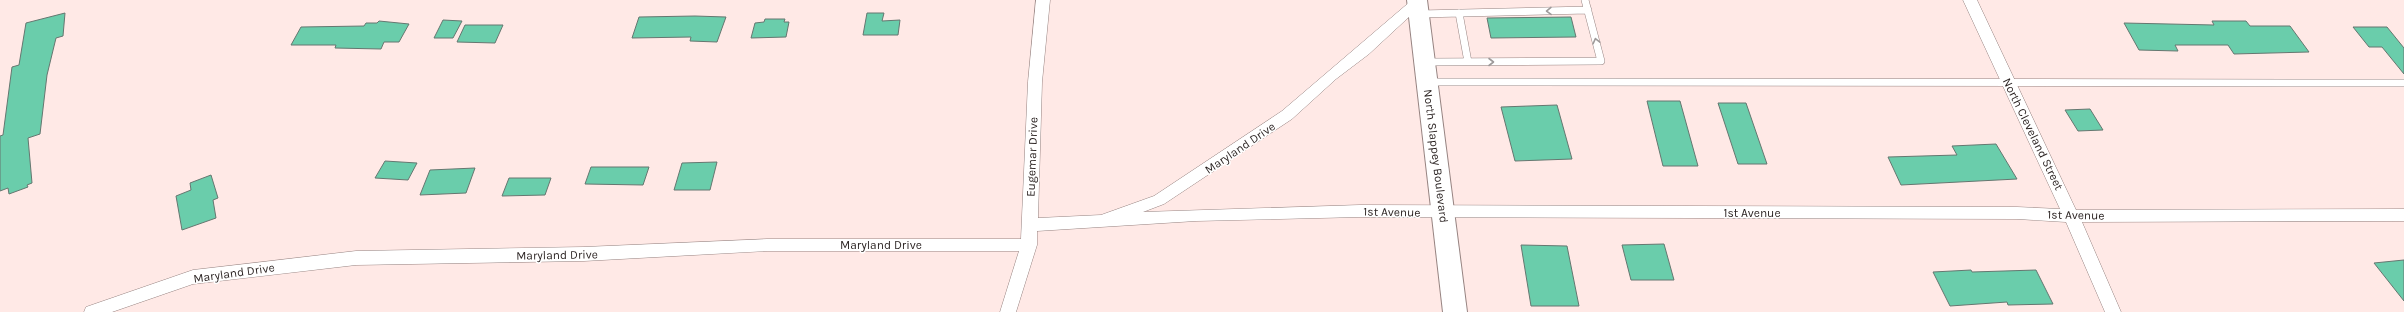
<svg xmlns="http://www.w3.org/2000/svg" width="2404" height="312" font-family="Karla,sans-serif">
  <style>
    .building { fill: #6acdab; stroke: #657770 }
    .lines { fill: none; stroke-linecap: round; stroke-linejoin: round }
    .service-casing { stroke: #968381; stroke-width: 8 }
    .minor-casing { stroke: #968381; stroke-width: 1 }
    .primary-casing { stroke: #968381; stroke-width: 2 }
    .service { stroke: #fff; stroke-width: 7 }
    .minor { fill: #fff; fill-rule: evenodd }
    .primary { fill: #fff; fill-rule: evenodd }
    .oneway { stroke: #9e9a9a }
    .labels { text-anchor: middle; stroke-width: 3; stroke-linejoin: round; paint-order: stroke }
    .street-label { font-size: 12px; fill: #271f1e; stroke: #fff }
  </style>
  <rect width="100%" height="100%" fill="#ffe9e6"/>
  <!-- building -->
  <path class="building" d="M65 13 63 36 56 38 47 75 40 134 28 138 32 183 27 185 28 187 9 194 8 188 0 191V136L3 135 12 67 19 65 26 23Z
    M867 13H884L882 21 900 20 898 35H863Z
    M695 16 726 17 717 42 690 41 691 37 632 38 639 17Z
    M1571 17 1576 37 1491 38 1487 18Z
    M765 19H785L784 22H789L786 37 751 38 755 23 764 22Z
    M443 20 462 21 453 38H434Z
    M379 21 409 24 399 42H384L381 49 335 48 336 45H291L301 27 364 26 366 23H377Z
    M2212 21H2246L2250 26H2290L2309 52 2234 54 2228 45H2175L2178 51 2139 50 2124 23 2214 25Z
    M465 25H503L495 43 457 42Z
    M2353 27H2387L2404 48V74L2382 47H2369Z
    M1647 101H1680L1698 166H1663Z
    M1718 103H1746L1767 164H1738Z
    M1557 105 1572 159 1515 161 1501 107Z
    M2090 109 2103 130 2078 131 2065 110Z
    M1996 144 2017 179 1901 185 1888 157 1957 155 1952 146Z
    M385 161 417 163 408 180 375 178Z
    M717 162 710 190H674L682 163Z
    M591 167H649L643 185 585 184Z
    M475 168 466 193 420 195 430 170Z
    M211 175 218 198 213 200 216 218 182 230 176 196 191 190 190 183Z
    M509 178H551L545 195 502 196Z
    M1664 244 1674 280H1631L1622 245Z
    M1521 245 1567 246 1579 306H1531Z
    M2404 260V301L2374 263Z
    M1971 270 1972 272 2036 270 2053 304 2008 305 2007 302 1950 306 1933 272Z"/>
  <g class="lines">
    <!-- service casing -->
    <g class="service-casing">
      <path id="service" d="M1459 13 1468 62
        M1420 14 1588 10
        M1427 62 1601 61 1585 0
        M1429 82 2404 83"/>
    </g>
    <!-- minor casing -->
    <g class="minor-casing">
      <path id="minor" d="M1036 0H1050L1042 82 1038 218 1101 215 1154 196 1282 111 1412 0H1422L1424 3 1369 54 1336 79 1292 119 1164 204 1143 212 1360 205 2017 207 2060 209 1963 0H1977L2076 210 2404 209V221L2082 222 2121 312H2105L2066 222 2017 219 1360 217 1196 221 1037 231V245L1016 312H1000L1019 251H767L584 261 356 265 193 284 112 312H84L86 307 193 270 356 251 584 247 767 239H1021L1028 82Z"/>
    </g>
    <!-- primary casing -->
    <g class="primary-casing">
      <path id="primary" d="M1407 0H1427L1467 312H1443Z"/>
    </g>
    <!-- service -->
    <use href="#service" class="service"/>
    <!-- minor -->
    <use href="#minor" class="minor"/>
    <!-- primary -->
    <use href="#primary" class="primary"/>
  </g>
  <!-- one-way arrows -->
  <defs><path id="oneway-chevron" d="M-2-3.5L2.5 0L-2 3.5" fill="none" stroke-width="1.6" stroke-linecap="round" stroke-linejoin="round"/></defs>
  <g class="oneway">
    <use href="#oneway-chevron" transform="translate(1549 11) rotate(179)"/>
    <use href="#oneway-chevron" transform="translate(1596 41) rotate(-104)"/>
    <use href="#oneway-chevron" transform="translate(1491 62)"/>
  </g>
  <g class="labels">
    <!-- street labels -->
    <g class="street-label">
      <text transform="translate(2033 134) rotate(64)" y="4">North Cleveland Street</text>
      <text transform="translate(1240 148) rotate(-34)" y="4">Maryland Drive</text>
      <text transform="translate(1436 156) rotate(83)" y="4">North Slappey Boulevard</text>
      <text transform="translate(1032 157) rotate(-88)" y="4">Eugemar Drive</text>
      <text transform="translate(1392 212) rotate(1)" y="4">1st Avenue</text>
      <text x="1752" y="217">1st Avenue</text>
      <text transform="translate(2076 215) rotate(1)" y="4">1st Avenue</text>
      <text x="881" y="249">Maryland Drive</text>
      <text transform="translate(557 255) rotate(-1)" y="4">Maryland Drive</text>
      <text transform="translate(234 273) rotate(-8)" y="4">Maryland Drive</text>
    </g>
  </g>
</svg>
